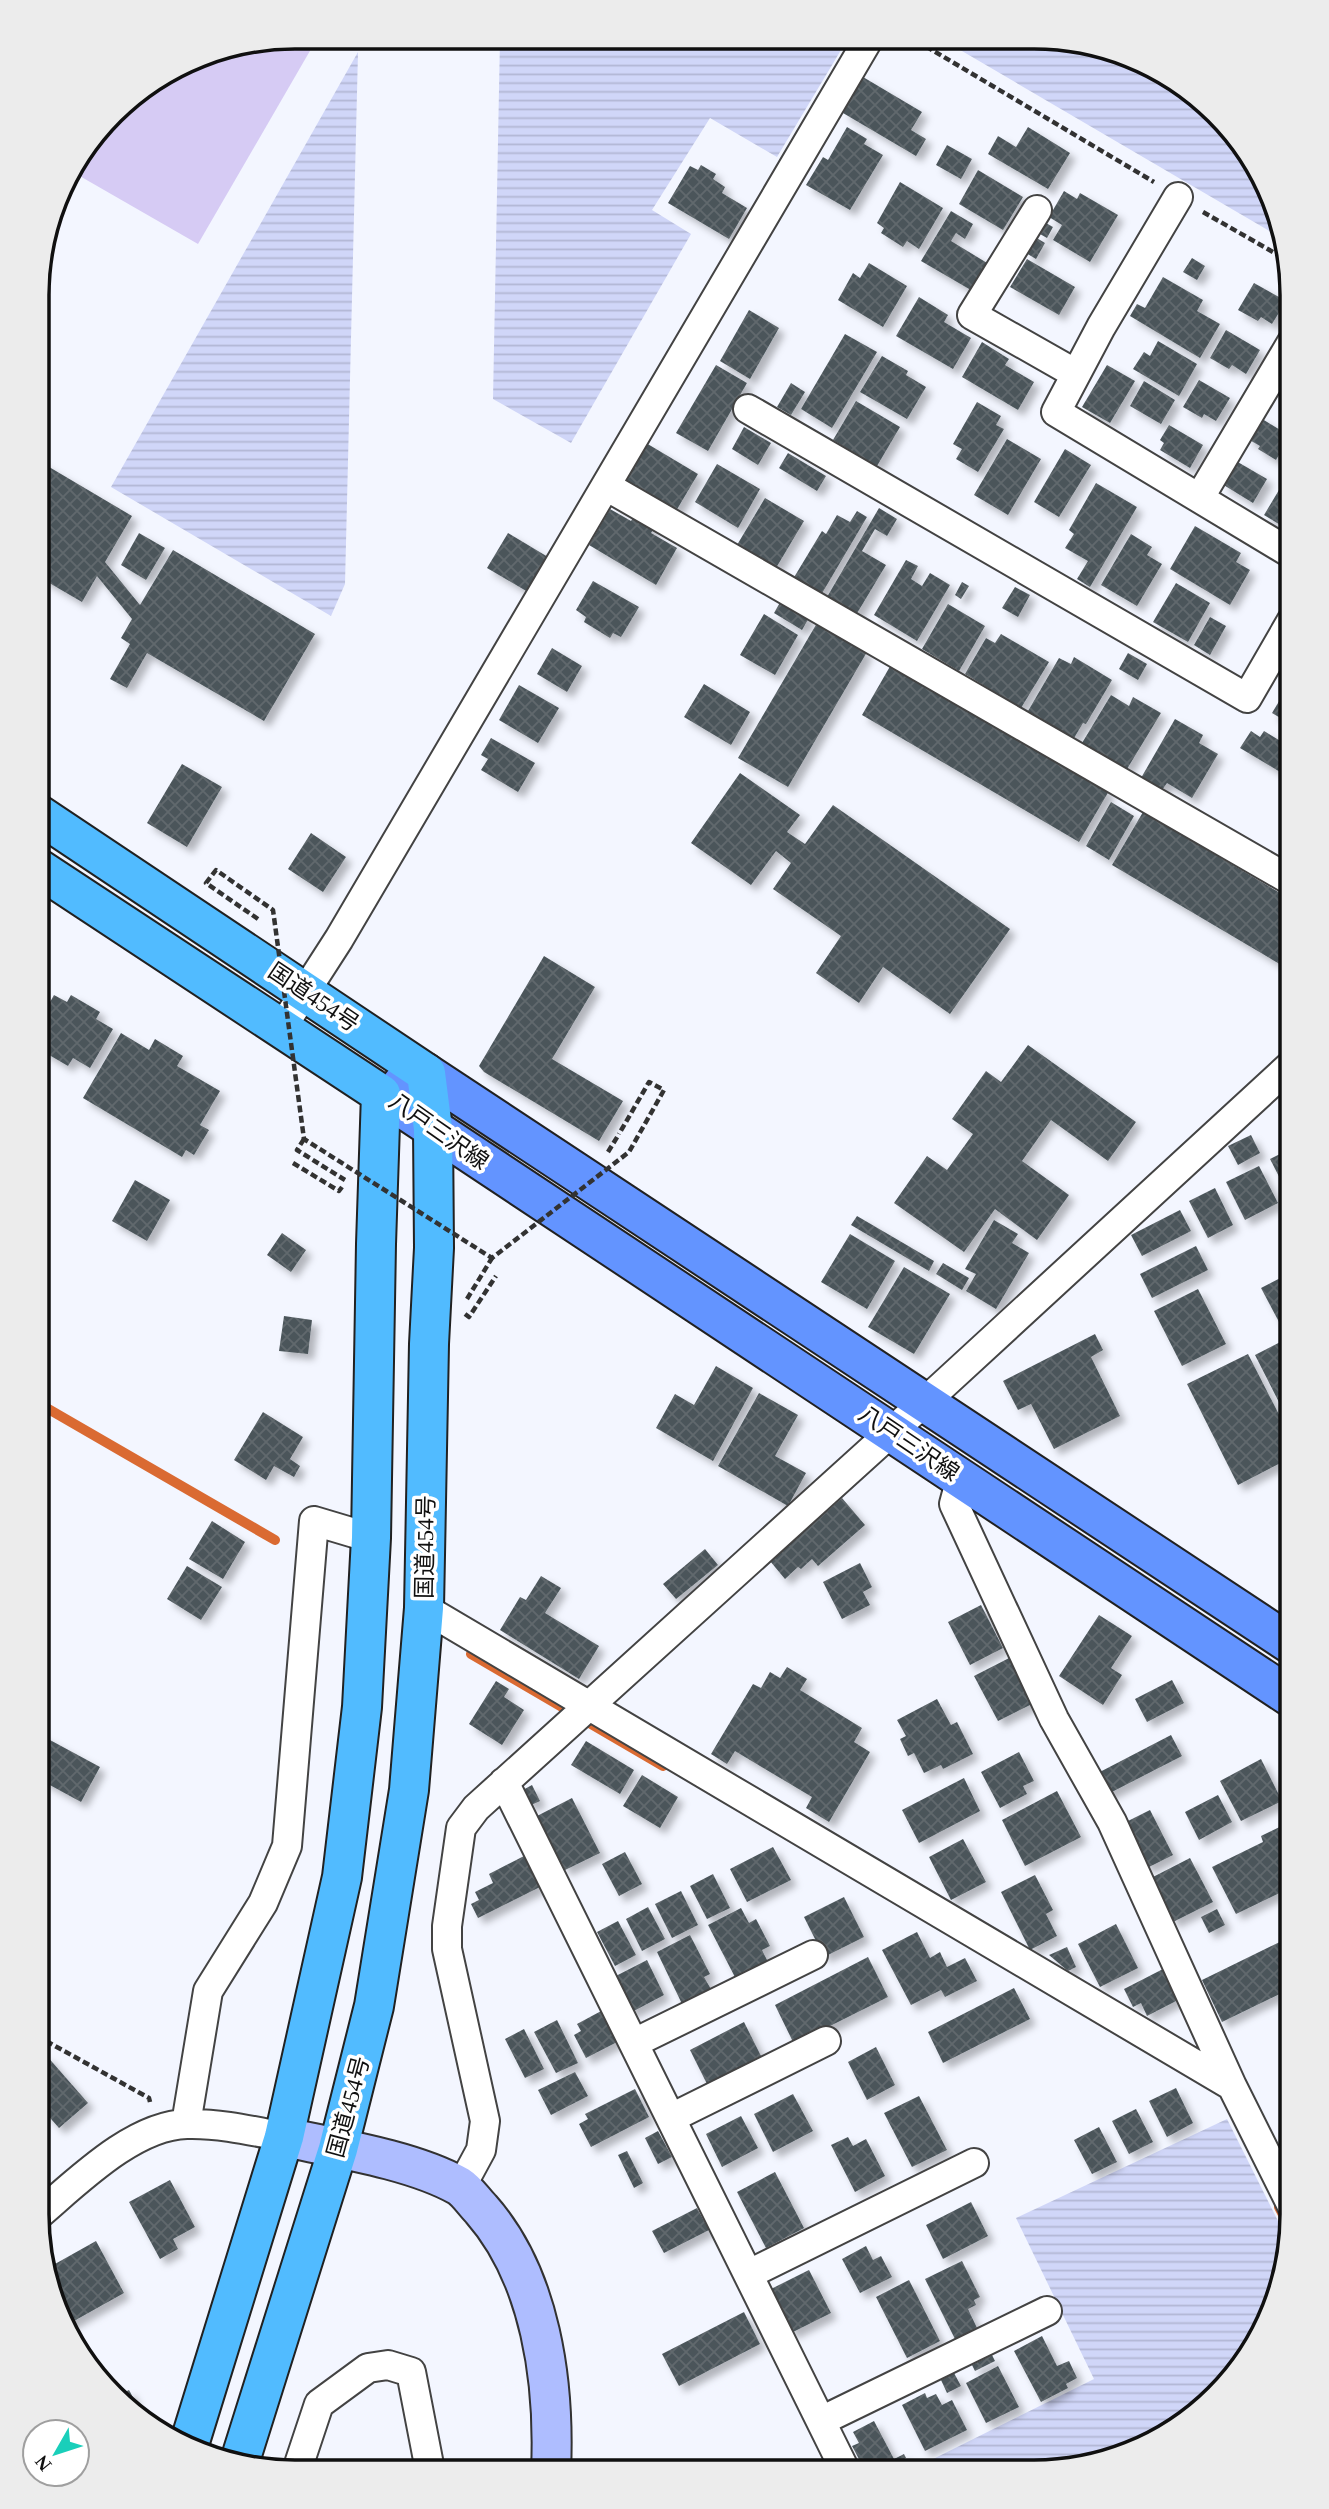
<svg xmlns="http://www.w3.org/2000/svg" width="1329" height="2509" font-family="'Times New Roman','Noto Sans JP',serif">
  <style>
    .farmland { fill: url(#farmland-rules) }
    .pitch { fill: #d6cbf4 }
    .lines { fill: none; stroke-linecap: round; stroke-linejoin: round }
    .stream { stroke: #da6a32; stroke-width: 10 }
    .building { fill: url(#building-cross-hatch); filter: url(#shadow) }
    .street-casing { stroke: #434343; stroke-width: 32 }
    .secondary-casing { stroke: #323232; stroke-width: 42 }
    .primary-casing { stroke: #212121; stroke-width: 42 }
    .highway-casing { stroke: #212121; stroke-width: 42 }
    .path { stroke: #323232; stroke-width: 4.5; stroke-dasharray: 7 3.5; stroke-linecap: butt }
    .street { stroke: #fff; stroke-width: 28 }
    .secondary { stroke: #aebdff; stroke-width: 38 }
    .primary { stroke: #6394ff; stroke-width: 38 }
    .highway { stroke: #51bbff; stroke-width: 38 }
    .path-bridge { stroke: #323232; stroke-width: 4.5; stroke-dasharray: 7 3.5; stroke-linecap: butt }
    .labels { text-anchor: middle; stroke-width: 7; stroke-linejoin: round; paint-order: stroke }
    .street-label { font-size: 23px; fill: #101010; stroke: #fff }
    .rim { fill: none; stroke: #101010; stroke-width: 3.5 }
  </style>
  <defs>
    <pattern id="farmland-rules" width="6" height="5" patternUnits="userSpaceOnUse" patternTransform="scale(1.75)"><rect width="6" height="5" fill="#d0d6f8"/><path d="M0 2.5h6" fill="none" stroke="#b2b7d4"/></pattern>
    <pattern id="building-cross-hatch" width="8" height="8" patternUnits="userSpaceOnUse" patternTransform="scale(1.75)"><rect width="8" height="8" fill="#4b555a"/><path d="M0 0l8 8M0 8l8-8" fill="none" stroke="#61696d"/></pattern>
    <filter id="shadow"><feDropShadow dx="6" dy="6" stdDeviation="3.5" flood-color="#0004"/></filter>
  </defs>
  <rect width="100%" height="100%" fill="#f3f6ff"/>
  <!-- farmland -->
  <path class="farmland" d="M500 38 847 40 777 157 710 118 652 210 691 234 571 443 493 399Z
    M951 41 1084 42 1148 64 1205 101 1249 152 1279 213 1283 239 950 44Z
    M358 52 345 584 331 616 111 487Z
    M38 1415 51 1422 38 1446Z
    M1227 2119 1289 2243 1273 2312 1239 2371 1178 2428 1116 2459 1034 2472H907L1094 2379 1016 2218Z"/>
  <!-- pitch -->
  <path class="pitch" d="M295 37H318L198 244 71 171 124 101 197 56Z"/>
  <g class="lines">
    <!-- stream -->
    <path class="stream" d="M38 1403 275 1540
      M471 1654 663 1766
      M1279 2207 1292 2232"/>
  </g>
  <!-- building -->
  <path class="building" d="M863 77 922 112 911 130 926 139 916 156 843 113Z
    M847 127 867 139 864 144 883 155 850 210 806 185 823 157 828 160Z
    M1028 127 1070 153 1048 189 988 154 998 136 1016 147Z
    M947 145 972 159 961 179 936 165Z
    M701 165 716 174 713 179 725 187 722 193 747 208 729 239 668 203 690 166 698 170Z
    M978 170 1023 197 1003 230 959 204Z
    M900 182 943 208 919 249 907 241 903 247 881 233 884 228 877 223Z
    M1064 191 1077 199 1080 193 1118 215 1090 262 1053 240 1062 225 1049 217Z
    M951 211 973 224 965 239 956 233 951 241 992 266 976 293 921 261Z
    M1046 223 1053 227 1047 238 1040 234Z
    M1035 237 1045 243 1036 259 1026 253Z
    M1192 258 1205 266 1197 280 1183 272Z
    M1027 259 1075 287 1059 315 1010 287Z
    M869 263 907 286 883 327 838 300 853 273 860 278Z
    M1163 277 1203 300 1197 311 1220 324 1200 358 1130 316 1137 304 1145 308Z
    M1254 283 1286 301 1272 324 1261 317 1258 321 1238 310Z
    M919 297 948 315 944 322 971 338 953 369 896 336Z
    M749 310 779 328 750 379 720 361Z
    M1226 330 1260 350 1246 374 1232 365 1229 369 1210 358Z
    M845 334 877 352 832 428 801 409Z
    M1158 341 1197 364 1179 396 1133 369 1144 352 1150 356Z
    M982 342 1009 359 1005 365 1034 382 1018 410 962 377Z
    M882 356 908 371 906 375 926 387 907 419 860 392Z
    M716 365 747 383 708 451 676 433Z
    M1107 365 1135 381 1110 423 1082 407Z
    M1292 375V402L1280 395Z
    M1199 380 1230 398 1216 421 1204 414 1202 418 1183 407Z
    M1144 381 1175 400 1161 424 1130 406Z
    M791 383 805 392 791 415 777 407Z
    M856 401 900 427 877 466 833 440Z
    M977 402 1001 416 996 425 1004 429 978 472 956 459 962 449 953 444Z
    M1259 417 1290 436 1276 460 1258 449 1260 446 1246 438Z
    M1169 425 1203 445 1190 468 1160 450 1164 443 1160 440Z
    M744 427 771 443 758 465 732 449Z
    M1007 439 1041 459 1008 515 974 495Z
    M646 443 698 474 676 511 624 480Z
    M1065 449 1091 465 1059 517 1034 502Z
    M788 453 826 476 817 491 779 468Z
    M39 461 132 516 105 562 140 605 173 550 315 634 264 721 147 653 127 688 110 679 130 644 121 638 132 619 97 576 82 602 39 577Z
    M1236 461 1267 479 1253 503 1222 484Z
    M717 464 760 489 738 528 695 502Z
    M1285 480 1292 484V532L1264 515Z
    M1096 483 1137 507 1090 587 1077 579 1088 561 1065 548 1074 534 1069 530Z
    M765 498 804 521 776 568 737 545Z
    M879 508 897 519 887 536 875 529 862 551 886 565 856 615 827 597Z
    M610 509 631 521 634 516 654 528 651 533 677 548 656 585 589 545Z
    M857 511 867 517 821 595 793 579 822 531 826 534 837 515 850 522Z
    M1195 526 1241 553 1236 562 1250 570 1230 605 1170 569Z
    M139 533 165 548 146 580 121 565Z
    M508 533 548 557 528 592 487 568Z
    M1131 534 1152 547 1147 555 1162 564 1137 606 1101 585Z
    M906 560 918 566 911 579 922 586 930 573 950 585 917 641 874 615Z
    M593 581 639 607 621 637 613 633 610 638 584 622 586 617 576 610Z
    M962 582 969 586 961 599 955 595Z
    M1176 583 1210 603 1188 642 1153 622Z
    M1015 587 1030 595 1018 617 1002 608Z
    M782 599 810 616 802 630 774 613Z
    M948 604 985 626 959 671 922 649Z
    M764 614 798 635 775 675 740 655Z
    M1210 617 1226 626 1210 655 1194 645Z
    M817 623 867 652 788 787 738 758Z
    M1001 634 1049 662 1021 708 965 674 986 638 995 643Z
    M552 648 582 666 567 692 537 674Z
    M1128 653 1147 664 1138 680 1119 669Z
    M1074 657 1112 680 1086 724 1083 723 1074 738 1028 711 1059 658 1071 664Z
    M892 663 1109 791 1079 842 862 715Z
    M1290 683 1292 684V725L1272 713Z
    M704 684 750 712 731 745 684 717Z
    M519 685 559 708 538 743 499 720Z
    M1111 695 1129 706 1133 697 1161 713 1127 769 1082 743Z
    M1175 719 1203 735 1199 743 1218 754 1192 798 1167 783 1162 790 1141 778Z
    M1251 731 1260 737 1264 731 1287 745 1290 740 1292 741V779L1240 748Z
    M491 738 535 763 518 792 481 770 488 759 481 755Z
    M182 764 222 787 187 847 147 823Z
    M740 773 800 815 787 832 805 844 833 805 1010 929 950 1014 883 967 859 1003 816 973 841 936 773 889 791 863 776 851 751 885 691 843Z
    M1111 802 1134 816 1109 860 1086 846Z
    M1143 812 1292 900V962L1288 969 1112 865Z
    M311 833 346 857 323 892 288 869Z
    M544 956 595 987 552 1059 623 1101 599 1141 484 1072 479 1066Z
    M54 995 67 1002 71 995 100 1012 96 1019 113 1029 90 1068 73 1058 68 1066 39 1049 44 1041 38 1038V1023Z
    M121 1033 149 1050 155 1039 183 1056 177 1066 220 1091 200 1125 209 1130 194 1155 186 1150 182 1157 83 1098Z
    M1028 1045 1136 1122 1108 1161 1051 1120 1022 1161 1069 1195 1037 1240 995 1209 964 1252 894 1203 927 1156 947 1170 973 1134 952 1119 986 1071 1001 1082Z
    M1251 1135 1260 1153 1238 1165 1228 1146Z
    M1292 1148V1194L1289 1196 1270 1159Z
    M1259 1166 1278 1203 1245 1220 1226 1182Z
    M135 1180 170 1200 147 1241 112 1221Z
    M1215 1188 1233 1225 1208 1238 1189 1201Z
    M1180 1210 1191 1231 1142 1256 1131 1235Z
    M857 1216 934 1261 929 1271 851 1225Z
    M994 1220 1018 1234 1012 1243 1029 1253 996 1309 966 1291 976 1274 965 1269Z
    M282 1233 306 1250 291 1272 267 1255Z
    M850 1234 895 1261 867 1309 821 1282Z
    M1196 1246 1208 1270 1152 1298 1140 1274Z
    M943 1263 969 1278 962 1290 936 1274Z
    M904 1267 950 1294 914 1354 868 1327Z
    M1292 1272V1316L1279 1322 1261 1288Z
    M1198 1289 1226 1344 1182 1366 1154 1311Z
    M284 1316 312 1320 308 1354 279 1351Z
    M1095 1334 1103 1350 1091 1357 1120 1416 1054 1449 1031 1404 1018 1410 1003 1381Z
    M1292 1336V1418L1288 1420 1255 1355Z
    M1248 1354 1292 1440V1457L1238 1485 1187 1384Z
    M716 1366 753 1388 713 1461 656 1428 675 1394 694 1405Z
    M759 1393 798 1415 775 1456 806 1473 788 1506 718 1466Z
    M263 1412 303 1437 290 1459 300 1466 294 1477 274 1466 266 1480 234 1460Z
    M842 1498 865 1525 818 1566 812 1559 801 1569 798 1567 785 1579 770 1561Z
    M212 1521 245 1542 223 1579 189 1559Z
    M705 1549 718 1565 676 1599 663 1584Z
    M860 1563 872 1587 863 1592 870 1605 842 1619 823 1582Z
    M187 1566 222 1587 201 1620 167 1599Z
    M541 1576 561 1588 545 1613 599 1646 579 1679 500 1630 520 1597 526 1600Z
    M981 1605 1003 1648 970 1665 948 1622Z
    M1099 1615 1132 1636 1111 1668 1122 1675 1103 1705 1059 1676Z
    M1013 1656 1036 1702 998 1721 974 1676Z
    M787 1667 807 1679 800 1690 862 1728 854 1742 870 1752 829 1822 806 1808 812 1797 735 1751 727 1764 711 1754 753 1684 761 1688 770 1672 780 1678Z
    M1172 1680 1184 1703 1147 1722 1135 1699Z
    M496 1681 509 1689 504 1697 524 1710 502 1745 469 1724Z
    M937 1699 951 1725 957 1722 973 1754 943 1769 941 1765 924 1773 914 1753 908 1756 900 1739 906 1736 897 1720Z
    M37 1733 100 1767 81 1802 37 1778Z
    M1171 1735 1182 1756 1106 1795 1096 1774Z
    M586 1741 634 1770 620 1794 571 1765Z
    M1019 1752 1034 1781 1023 1786 1027 1794 1000 1808 981 1772Z
    M1261 1759 1282 1801 1241 1821 1220 1781Z
    M642 1775 678 1797 660 1828 623 1806Z
    M964 1778 980 1811 919 1843 902 1810Z
    M532 1785 540 1801 529 1806 521 1791Z
    M1057 1791 1081 1837 1025 1866 1002 1820Z
    M1218 1795 1232 1822 1199 1840 1185 1812Z
    M572 1798 600 1853 565 1870 537 1816Z
    M1150 1810 1173 1855 1147 1868 1124 1823Z
    M1292 1821V1887L1236 1914 1212 1867 1263 1842 1261 1836Z
    M963 1839 986 1882 951 1900 929 1857Z
    M773 1847 791 1880 747 1902 730 1869Z
    M625 1852 642 1884 619 1896 602 1864Z
    M524 1856 540 1887 478 1918 471 1904 479 1900 475 1892 493 1883 489 1874Z
    M1190 1858 1213 1902 1173 1922 1151 1878Z
    M713 1874 730 1908 707 1919 690 1886Z
    M1035 1875 1053 1910 1046 1914 1057 1936 1030 1950 1001 1892Z
    M681 1891 698 1925 672 1938 655 1904Z
    M844 1897 864 1937 824 1957 804 1917Z
    M648 1907 665 1939 642 1951 626 1919Z
    M741 1908 749 1923 756 1919 770 1946 762 1950 769 1964 737 1981 708 1925Z
    M1217 1909 1225 1925 1209 1933 1201 1917Z
    M618 1921 636 1955 615 1966 597 1932Z
    M1116 1924 1138 1968 1100 1987 1078 1944Z
    M917 1932 930 1958 940 1952 947 1967 965 1958 977 1981 945 1997 941 1990 911 2005 882 1950Z
    M690 1935 710 1974 704 1977 712 1991 683 2006 657 1952Z
    M1292 1936V1988L1222 2022 1202 1980Z
    M1067 1947 1076 1967 1068 1971 1049 1955Z
    M868 1957 888 1997 794 2044 775 2005Z
    M647 1960 664 1995 630 2013 612 1978Z
    M1163 1969 1178 2000 1147 2016 1141 2003 1133 2007 1124 1989Z
    M1014 1988 1030 2019 943 2063 928 2032Z
    M603 2010 619 2041 586 2058 574 2035 581 2031 577 2024Z
    M557 2020 578 2063 556 2073 534 2032Z
    M744 2022 761 2056 707 2084 690 2050Z
    M524 2029 544 2069 525 2078 505 2039Z
    M876 2047 895 2085 867 2100 848 2062Z
    M46 2055 88 2103 59 2128 37 2103V2063Z
    M575 2072 588 2096 551 2115 538 2090Z
    M1176 2088 1193 2123 1167 2137 1149 2101Z
    M635 2089 649 2117 591 2147 579 2124 588 2119 585 2114Z
    M793 2094 813 2131 773 2152 754 2114Z
    M919 2096 947 2150 912 2167 884 2113Z
    M1136 2109 1153 2142 1129 2154 1112 2121Z
    M741 2116 758 2148 722 2167 706 2134Z
    M1099 2127 1117 2162 1092 2174 1074 2140Z
    M658 2131 672 2157 658 2164 645 2138Z
    M848 2137 853 2146 866 2139 885 2176 855 2192 831 2145Z
    M627 2151 643 2183 634 2188 618 2155Z
    M775 2172 804 2228 766 2248 737 2192Z
    M170 2180 195 2227 173 2239 178 2249 160 2259 129 2202Z
    M971 2202 988 2236 943 2259 926 2225Z
    M697 2208 709 2230 664 2253 652 2231Z
    M96 2241 124 2293 65 2326 50 2296 46 2269Z
    M866 2246 873 2260 881 2256 892 2277 860 2293 842 2259Z
    M962 2261 980 2297 974 2300 976 2305 968 2309 977 2328 955 2339 925 2279Z
    M809 2270 831 2313 791 2333 769 2290Z
    M909 2280 940 2341 907 2358 876 2297Z
    M744 2312 760 2344 679 2386 662 2354Z
    M1042 2336 1057 2366 1069 2361 1077 2378 1066 2384 1068 2388 1041 2402 1014 2351Z
    M992 2355 995 2361 975 2371 972 2365Z
    M998 2366 1019 2407 986 2423 966 2383Z
    M954 2373 961 2386 947 2393 941 2380Z
    M129 2390 135 2401 124 2407 115 2397Z
    M925 2393 927 2398 936 2394 942 2405 952 2400 967 2430 925 2451 902 2405Z
    M874 2421 894 2459 904 2454 906 2458 880 2472H866L852 2446 859 2443 853 2432Z"/>
  <g class="lines">
    <!-- street casing -->
    <g class="street-casing">
      <path id="street" d="M1178 197 1101 327 1056 412 1292 554
        M1037 210 972 315 1076 374
        M748 409 1247 698 1292 620
        M606 486 1292 881
        M1200 497 1292 342
        M281 1029 339 939 868 40
        M961 1478 954 1504 1054 1719 1112 1822 1232 2086
        M424 1608 1232 2086 1292 2206
        M504 1782 846 2472
        M634 2043 813 1955
        M671 2118 826 2041
        M186 2124 208 1991 263 1903 287 1846 314 1521 371 1538
        M461 2187 481 2150 485 2121 447 1949V1926L461 1828 476 1808 941 1387 1292 1064
        M37 2216C76 2183 133 2125 187 2124 219 2123 253 2131 284 2137
        M749 2274 974 2163
        M821 2421 1047 2311
        M297 2470 319 2404 368 2368 388 2365 411 2372 430 2470"/>
    </g>
    <!-- secondary casing -->
    <g class="secondary-casing">
      <path id="secondary" d="M284 2137C336 2148 413 2160 459 2186 467 2191 474 2202 481 2209 541 2277 555 2382 551 2471"/>
    </g>
    <!-- primary casing -->
    <g class="primary-casing">
      <path id="primary" d="M402 1084 426 1073 1292 1645
        M381 1094 1292 1698"/>
    </g>
    <!-- highway casing -->
    <g class="highway-casing">
      <path id="highway" d="M38 814 426 1073 433 1129 434 1248 429 1344 424 1608 409 1790 374 2006 338 2149 239 2464
        M38 868 381 1094 376 1244 371 1538 362 1707 342 1877 284 2137 188 2448"/>
    </g>
    <!-- path -->
    <path class="path" d="M917 41 1154 182
      M1203 212 1287 260
      M304 1139 297 1150 345 1180
      M608 1152 619 1134
      M293 1163 339 1191 342 1187
      M467 1299 492 1258
      M465 1314 469 1317 496 1276
      M37 2036 149 2098 150 2102"/>
    <!-- street -->
    <use href="#street" class="street"/>
    <!-- secondary -->
    <use href="#secondary" class="secondary"/>
    <!-- primary -->
    <use href="#primary" class="primary"/>
    <!-- highway -->
    <use href="#highway" class="highway"/>
    <!-- path-bridge -->
    <path class="path-bridge" d="M258 919 206 883 216 870 273 910 304 1139 492 1258 629 1152 664 1090 649 1082 619 1134"/>
  </g>
  <g class="labels">
    <!-- street labels -->
    <g class="street-label">
      <text transform="translate(314 997) rotate(34)" y="8">国道454号</text>
      <text transform="translate(439 1131) rotate(35)" y="8">八戸三沢線</text>
      <text transform="translate(909 1443) rotate(34)" y="8">八戸三沢線</text>
      <text transform="translate(425 1547) rotate(-89)" y="8">国道454号</text>
      <text transform="translate(348 2107) rotate(-75)" y="8">国道454号</text>
    </g>
  </g>
  <!-- crop -->
  <path d="M0 0H1329V2509H0ZM295 49H1034A246 246 0 0 1 1280 295V2214A246 246 0 0 1 1034 2460H295A246 246 0 0 1 49 2214V295A246 246 0 0 1 295 49Z" fill="#ececec" fill-rule="evenodd"/>
  <path class="rim" d="M295 49H1034A246 246 0 0 1 1280 295V2214A246 246 0 0 1 1034 2460H295A246 246 0 0 1 49 2214V295A246 246 0 0 1 295 49Z"/>
  <!-- north arrow -->
  <g transform="translate(56 2453) rotate(231)"><circle r="33" fill="#ffffff" stroke="#9f9f9f" stroke-width="2"/>
  <path d="M0-5L12 26L0 18L-12 26Z" fill="#19cfba"/>
  <text y="-10" font-size="19" font-weight="bold" text-anchor="middle" fill="#101010">N</text>
  </g>
</svg>
